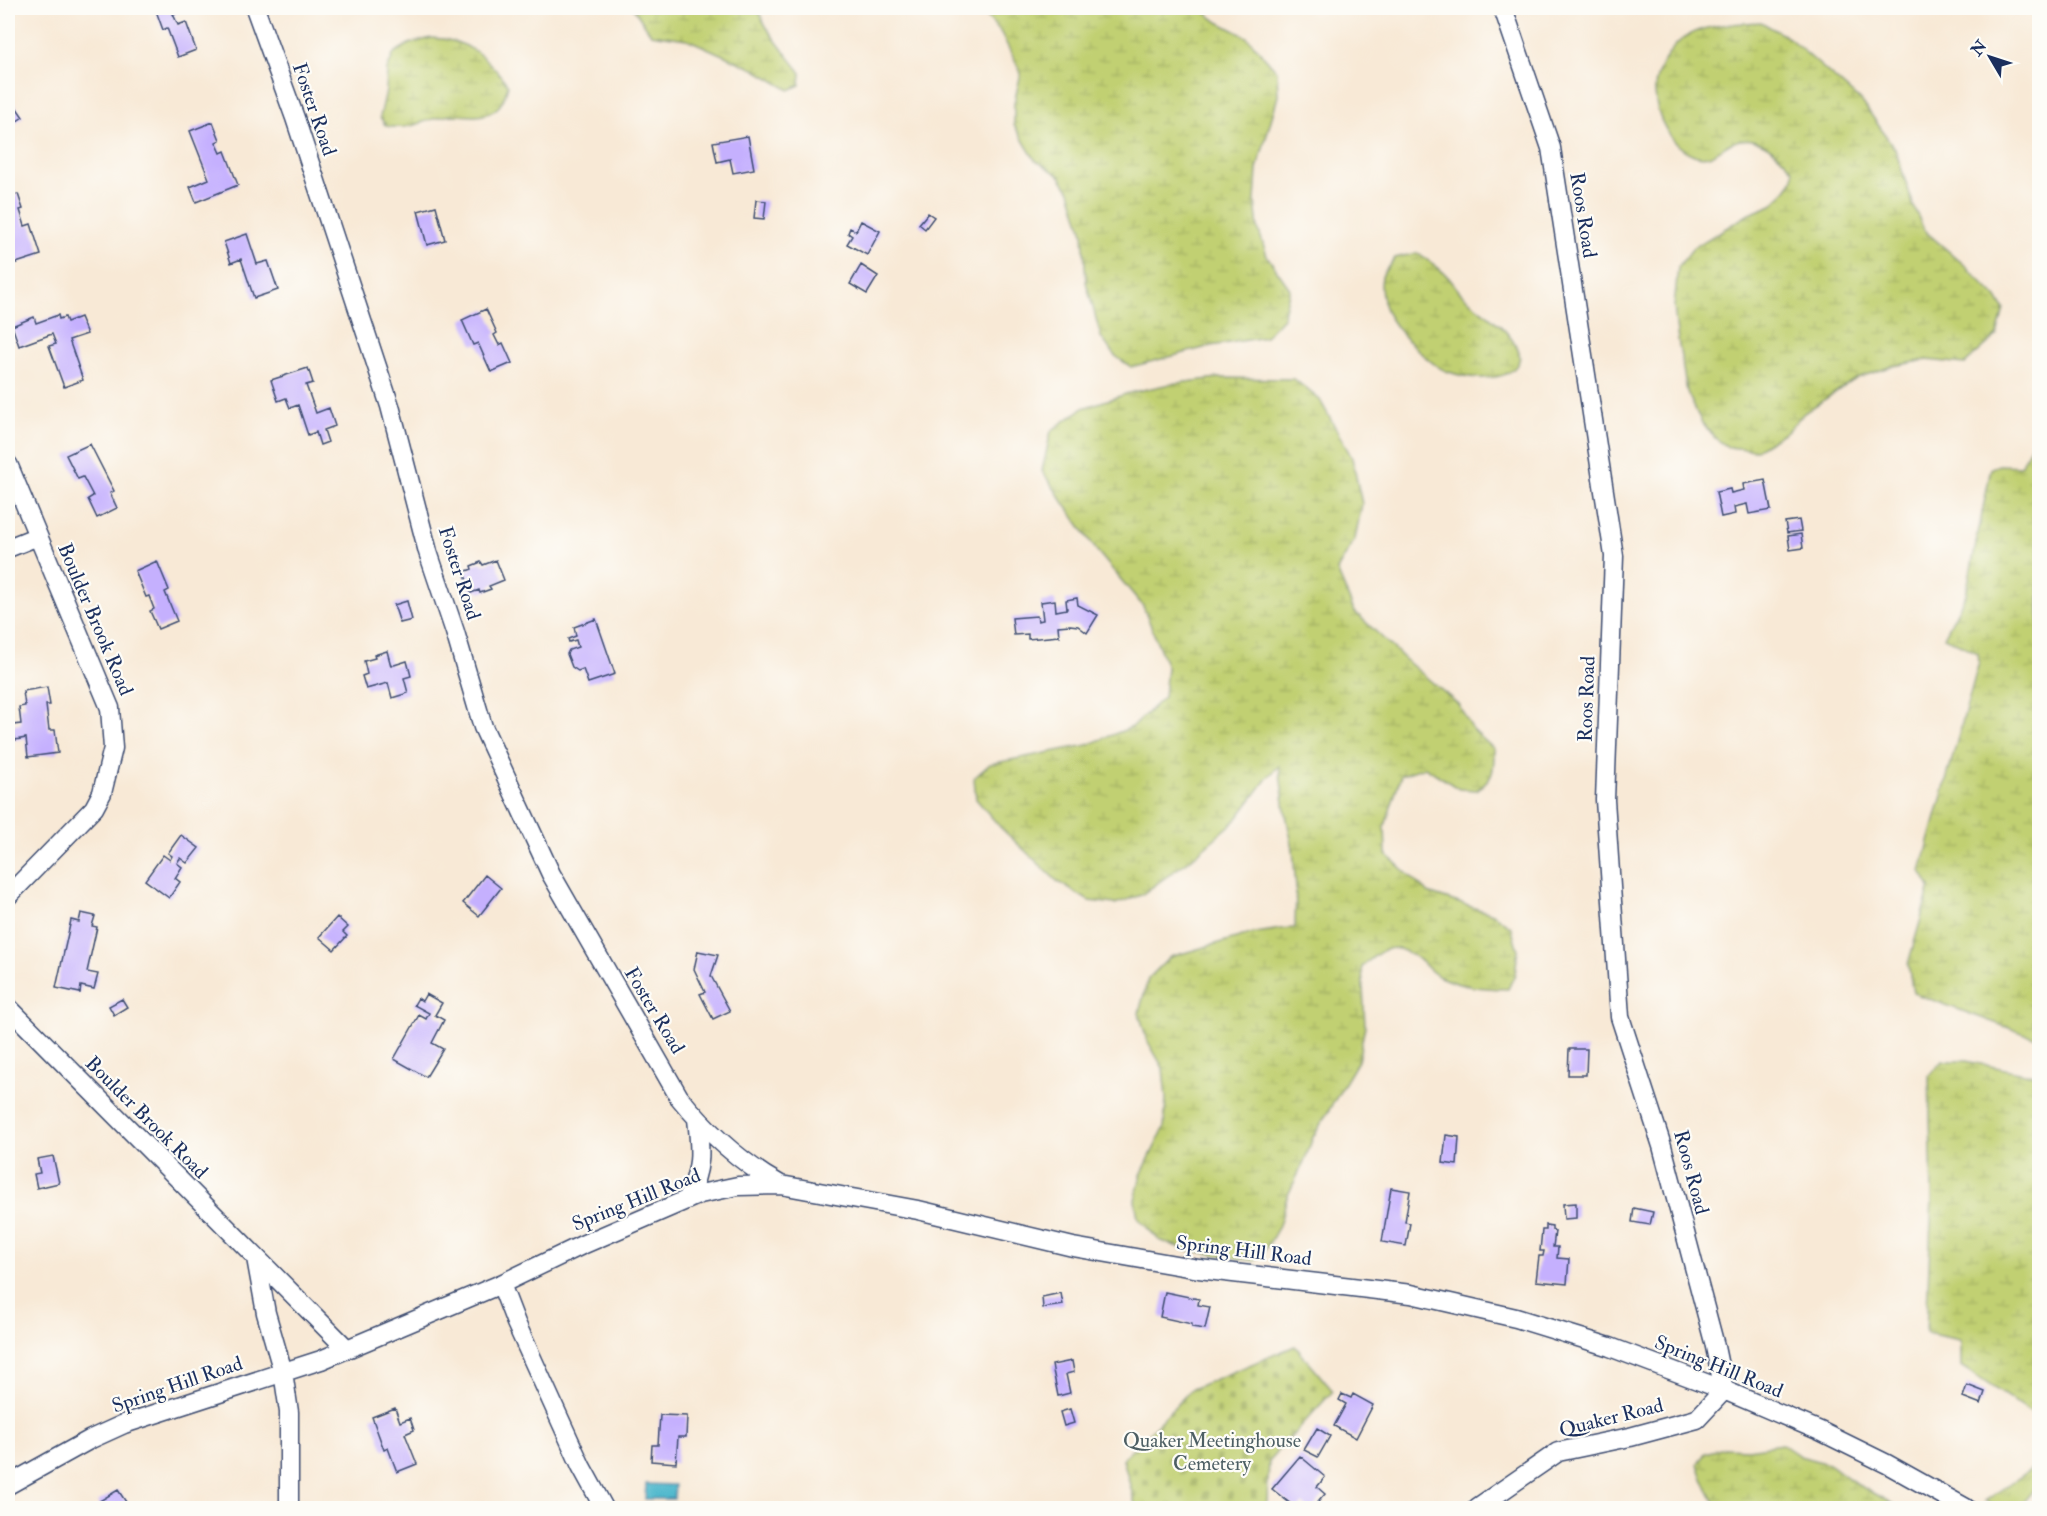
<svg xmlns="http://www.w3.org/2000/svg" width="2047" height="1516" font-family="'IM FELL Double Pica',serif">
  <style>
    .grass { fill: url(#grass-tufts); stroke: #6e8068; stroke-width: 1.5 }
    .wetland { fill: url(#wetland-marsh); stroke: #6e8068; stroke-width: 1.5 }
    .cemetery { fill: url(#cemetery-stones); stroke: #6e8068; stroke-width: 1.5 }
    .water { fill: #4eb7cc; stroke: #347395; stroke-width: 1.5 }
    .building { fill: #c5b0fe }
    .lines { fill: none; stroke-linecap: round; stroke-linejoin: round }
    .minor-casing { stroke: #3c4b70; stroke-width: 21 }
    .minor { stroke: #fff; stroke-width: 18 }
    .labels { text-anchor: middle; stroke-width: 4.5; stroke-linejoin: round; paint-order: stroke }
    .street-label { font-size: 20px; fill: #1b2f5e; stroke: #fdfcf7 }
    .park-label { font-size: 20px; fill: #4d5f64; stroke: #fdfcf7 }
  </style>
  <defs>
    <pattern id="grass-tufts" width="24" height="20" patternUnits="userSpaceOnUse" patternTransform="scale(1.5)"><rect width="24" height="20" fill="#c1d072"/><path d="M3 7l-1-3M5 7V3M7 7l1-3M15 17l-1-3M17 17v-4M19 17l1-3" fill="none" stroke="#a5b365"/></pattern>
    <pattern id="wetland-marsh" width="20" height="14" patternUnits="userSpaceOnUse" patternTransform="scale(1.5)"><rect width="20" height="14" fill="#c1d072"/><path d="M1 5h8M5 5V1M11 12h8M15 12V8" fill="none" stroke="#a5b365"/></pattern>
    <pattern id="cemetery-stones" width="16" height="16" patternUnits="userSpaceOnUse" patternTransform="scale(1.5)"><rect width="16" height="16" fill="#c1d072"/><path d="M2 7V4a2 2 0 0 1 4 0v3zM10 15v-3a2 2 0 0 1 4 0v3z" fill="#a5b365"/></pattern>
  </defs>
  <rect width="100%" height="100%" fill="#fdfcf7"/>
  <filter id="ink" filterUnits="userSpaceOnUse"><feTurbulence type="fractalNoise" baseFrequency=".0167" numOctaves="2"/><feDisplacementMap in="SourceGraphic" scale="12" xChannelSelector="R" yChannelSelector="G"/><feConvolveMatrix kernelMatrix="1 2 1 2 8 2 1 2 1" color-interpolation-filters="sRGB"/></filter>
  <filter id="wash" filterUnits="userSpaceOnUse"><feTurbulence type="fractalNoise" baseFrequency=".008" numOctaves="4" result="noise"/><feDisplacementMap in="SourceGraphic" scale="24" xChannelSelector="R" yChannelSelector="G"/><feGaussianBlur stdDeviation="1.35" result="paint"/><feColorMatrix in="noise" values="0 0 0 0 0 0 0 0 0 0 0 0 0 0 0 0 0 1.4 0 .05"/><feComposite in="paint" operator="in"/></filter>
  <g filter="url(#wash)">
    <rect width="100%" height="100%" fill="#f8e9d6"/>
    <!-- grass -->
    <path class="grass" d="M2039 1464V1483L2019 1507 1999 1508 1985 1501Z"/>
    <!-- wetland -->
    <path class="wetland" d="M633 8H758C763 29 788 55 801 73L800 85 789 90 754 69 687 39 651 34Z
      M980 8H1199L1218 22 1247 37 1277 71 1278 96 1257 169 1255 201 1258 228 1267 256 1290 289 1283 318 1265 337 1211 346 1131 367 1114 355 1101 337 1086 282 1083 233 1070 191 1059 175 1035 160 1014 125V103L1021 73 1001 33Z
      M1761 22 1789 38 1863 103 1895 149 1914 207 1924 230 1968 268 1996 297 2004 309 1997 335 1965 364 1927 360 1893 366 1857 378 1804 413 1787 431 1756 450 1728 447 1715 438 1702 423 1687 392 1677 334 1674 307 1678 267 1693 248 1749 214 1772 205 1787 189 1793 179V170C1778 152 1757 131 1731 143 1719 150 1709 161 1694 155 1670 146 1656 117 1655 92 1654 74 1668 51 1681 40 1704 23 1734 24 1761 22Z
      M431 38C468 39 486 56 508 85 505 94 504 103 496 109 480 122 462 112 445 116 421 120 412 131 386 126L380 117 386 91 387 70 394 53 409 44Z
      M1417 253C1428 260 1440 268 1449 278 1454 284 1458 291 1464 296 1482 312 1504 324 1516 346 1519 351 1521 358 1518 363 1506 385 1465 378 1446 371 1432 366 1400 334 1392 321 1384 310 1379 291 1382 277 1384 270 1391 264 1395 258Z
      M1218 378 1294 379 1320 400 1352 458 1362 504 1355 539 1337 570 1354 611 1408 662 1458 704 1473 730 1494 749C1494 771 1495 775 1477 790L1459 789 1425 767 1401 775 1385 826 1386 854 1428 893 1493 914 1511 927 1518 950 1515 974 1508 989C1482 988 1464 988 1440 977 1433 974 1427 967 1422 962 1395 941 1386 945 1362 967L1365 1026 1358 1061 1313 1137 1304 1162 1287 1197 1279 1226 1267 1247 1254 1261 1187 1250 1159 1240 1138 1218 1135 1200 1141 1175 1164 1128 1166 1098 1163 1068 1147 1040 1139 1013 1148 979 1170 957 1250 934 1281 929 1295 928 1296 889 1293 849 1285 810 1279 766 1268 777 1235 821 1191 859 1141 895 1115 904 1089 901 1058 882 1000 827 976 799 974 778 990 764 1087 745 1132 727 1164 697 1167 667 1143 606 1097 551 1042 471 1051 431 1083 408 1129 393 1170 384Z
      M2039 428V1039L1913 993 1908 964 1930 887 1921 871 1979 662 1978 653 1944 637 1966 594 1991 468 1999 465 2021 466Z
      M1942 1061H1966L2039 1076V1418L1961 1366V1343L1960 1340 1926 1333 1932 1197 1929 1075Z
      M1782 1444 1800 1456 1828 1464 1860 1486 1900 1508H1718L1705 1484 1698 1464 1705 1453 1724 1448 1748 1449Z"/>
    <!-- cemetery -->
    <path class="cemetery" d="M1295 1346 1333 1391 1269 1461 1267 1502 1261 1508H1136L1123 1459 1192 1389Z"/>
    <!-- water -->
    <path class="water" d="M646 1484 675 1485 674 1499H645Z"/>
    <g id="blocks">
      <!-- building -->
      <path class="building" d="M155 8H178L180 12 173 14 178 25 186 22 196 50 178 57 167 28 163 30Z
        M8 95 23 117 8 127Z
        M213 122 220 140 216 142 221 153 225 151 238 185 196 202 190 187 209 179 190 131Z
        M748 136 754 169 733 173 730 159 717 162 713 142Z
        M18 194 23 209 20 210 25 226 31 224 41 255 13 264 8 246V197Z
        M756 200 766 201 764 219 754 218Z
        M436 206 445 240 427 245 418 211Z
        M928 213 934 217 925 229 919 224Z
        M861 221 880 231 867 255 847 244 852 236 848 233 850 228 856 231Z
        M247 234 257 264 268 261 278 290 254 298 241 259 231 263 224 242Z
        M861 265 878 276 867 294 850 284Z
        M486 309 497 333 494 335 499 345 503 343 512 363 491 372 478 343 473 345 462 320Z
        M58 315 59 319 65 317 67 322 80 317 87 334 69 340 83 380 64 387 49 346 56 344 52 334 19 346 12 326 34 317 36 323Z
        M308 368 313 383 306 385 316 413 329 408 335 426 324 430 328 442 320 445 316 432 308 435 298 405 290 408 286 398 278 401 271 380Z
        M90 444 114 491 110 493 117 508 97 518 88 499 93 496 83 477 78 479 66 455Z
        M1765 480 1771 510 1749 514 1747 504 1734 507 1735 514 1721 517 1716 492 1730 489 1731 493 1744 490 1743 484Z
        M1799 520 1801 531 1787 533 1785 522Z
        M1801 534 1803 548 1790 550 1788 536Z
        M496 560 504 580 489 586 491 589 480 593 479 590 471 593 464 572 472 569 471 566 481 562 483 565Z
        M157 561 169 590 165 592 177 621 158 629 150 611 154 609 149 596 146 597 135 571Z
        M1077 598 1078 605 1098 615 1087 633 1078 626 1070 625 1058 626 1059 636 1028 639V634L1014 635 1012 618 1037 616 1038 621 1043 620 1041 602 1055 600 1056 611 1067 609 1066 600Z
        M407 601 412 620 400 623 394 605Z
        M596 619 615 674 588 683 583 669 578 671 572 667 567 654 569 650 578 647 576 640 569 642 568 639 576 636 574 627Z
        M387 651 391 666 407 661 411 676 404 678 408 693 392 698 388 683 366 689 362 676 367 674 364 661 375 658 374 655Z
        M47 687 50 705H46L49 730H55L58 753 28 757 26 738 15 740 13 725 21 724 19 707 25 706 23 691Z
        M181 835 199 848 187 863 180 858 177 863 182 867 175 878 180 882 169 898 145 880 163 855 170 860 172 856 168 853Z
        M485 875 501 888 479 916 463 903Z
        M81 913 95 916 92 926 97 927 87 972 98 974 94 989 81 986 80 993 56 988 71 920 79 922Z
        M337 917 348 927 343 932 347 936 334 950 319 937Z
        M698 951 718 955 711 976 730 1011 713 1019 700 994 705 992 694 969Z
        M426 994 442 1003 435 1015 444 1020 432 1043 443 1049 426 1077 394 1059 419 1015 426 1019 429 1013 414 1005 418 998 422 1001Z
        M122 999 127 1007 114 1015 109 1006Z
        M1569 1049H1587L1586 1075H1568Z
        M1446 1135 1459 1137 1457 1165 1443 1163Z
        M53 1156 59 1183 37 1188 34 1174 40 1173 37 1159Z
        M1391 1188 1410 1191 1405 1222 1410 1223 1406 1246 1382 1242Z
        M1576 1203V1218L1564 1219 1563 1204Z
        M1634 1208 1653 1212 1650 1225 1632 1222Z
        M1546 1225 1552 1226V1230L1555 1231 1553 1247H1558L1557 1258 1569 1259 1567 1284 1536 1281 1539 1256H1543L1544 1251H1540L1542 1230H1546Z
        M1165 1292 1199 1299 1198 1305 1210 1307 1205 1329 1192 1327V1324L1160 1317Z
        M1061 1293 1063 1305 1043 1308 1042 1297Z
        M1072 1361 1074 1372 1066 1374 1070 1393 1058 1396 1052 1365Z
        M1967 1385 1985 1392 1981 1404 1963 1397Z
        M1342 1394 1351 1398 1353 1394 1373 1405 1356 1438 1334 1426 1346 1404 1339 1400Z
        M395 1408 400 1422 410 1418 414 1430 405 1434 417 1464 397 1472 388 1448 384 1450 372 1417Z
        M1070 1409 1074 1423 1064 1426 1060 1412Z
        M660 1415 687 1416 686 1437H678L676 1463 651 1461 652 1445H658Z
        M1317 1428 1330 1436 1318 1457 1304 1450Z
        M1300 1456 1325 1477 1317 1487 1325 1494 1313 1508H1308L1303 1504 1299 1508H1296L1272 1489Z
        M118 1490 130 1508H102L98 1502Z"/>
    </g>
  </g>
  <g filter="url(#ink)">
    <use href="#blocks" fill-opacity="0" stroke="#3c4b70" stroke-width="1.5"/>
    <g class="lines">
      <!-- minor casing -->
      <g class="minor-casing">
        <path id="minor" d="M255 8 295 118 390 406 428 552 455 632 483 727 551 874 679 1097C708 1133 740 1162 779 1184
          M8 464 38 536 8 548
          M8 896 94 808 102 793 113 748 110 708 38 536
          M8 1007 347 1349
          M687 1200C702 1168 701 1153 697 1119
          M256 1258 266 1313 283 1372 289 1412V1508
          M501 1284 516 1323 581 1466 604 1508
          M8 1485 91 1439 124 1424 321 1360 501 1284 582 1245 700 1194 738 1186 781 1185 918 1210 1073 1247 1199 1269 1411 1294 1516 1318 1610 1347 1724 1390 1820 1431 1887 1464 1966 1508
          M1477 1508 1558 1452 1630 1437 1697 1419 1724 1390 1714 1342 1662 1146 1620 1017 1605 800 1614 556 1551 148 1503 8"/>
      </g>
      <!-- minor -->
      <use href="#minor" class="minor"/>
    </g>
  </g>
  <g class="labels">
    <!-- street labels -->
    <g class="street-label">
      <text transform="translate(315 109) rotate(71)" y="7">Foster Road</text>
      <text transform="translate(1584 215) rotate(81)" y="7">Roos Road</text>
      <text transform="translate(460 573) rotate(72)" y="7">Foster Road</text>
      <text transform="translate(96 619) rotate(67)" y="7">Boulder Brook Road</text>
      <text transform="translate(1586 699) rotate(-88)" y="7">Roos Road</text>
      <text transform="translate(655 1010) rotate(59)" y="7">Foster Road</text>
      <text transform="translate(147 1117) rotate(45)" y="7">Boulder Brook Road</text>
      <text transform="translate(1692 1172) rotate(75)" y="7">Roos Road</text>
      <text transform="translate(636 1199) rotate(-22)" y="7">Spring Hill Road</text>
      <text transform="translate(1244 1250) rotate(7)" y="7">Spring Hill Road</text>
      <text transform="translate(1719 1366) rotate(22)" y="7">Spring Hill Road</text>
      <text transform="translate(177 1384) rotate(-19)" y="7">Spring Hill Road</text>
      <text transform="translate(1611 1417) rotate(-14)" y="7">Quaker Road</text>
    </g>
    <!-- park labels -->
    <g class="park-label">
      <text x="1212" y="1447">Quaker Meetinghouse<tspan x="1212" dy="23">Cemetery</tspan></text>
    </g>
  </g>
  <!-- margin -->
  <rect width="2047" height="1516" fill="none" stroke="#fdfcf7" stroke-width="30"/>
  <!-- north arrow -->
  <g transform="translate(1990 57) rotate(309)" stroke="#fdfcf7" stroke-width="4.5" paint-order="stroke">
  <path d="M0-4.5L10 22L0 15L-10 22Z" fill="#1b2f5e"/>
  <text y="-9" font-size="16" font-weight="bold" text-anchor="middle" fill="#1b2f5e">N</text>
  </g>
</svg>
